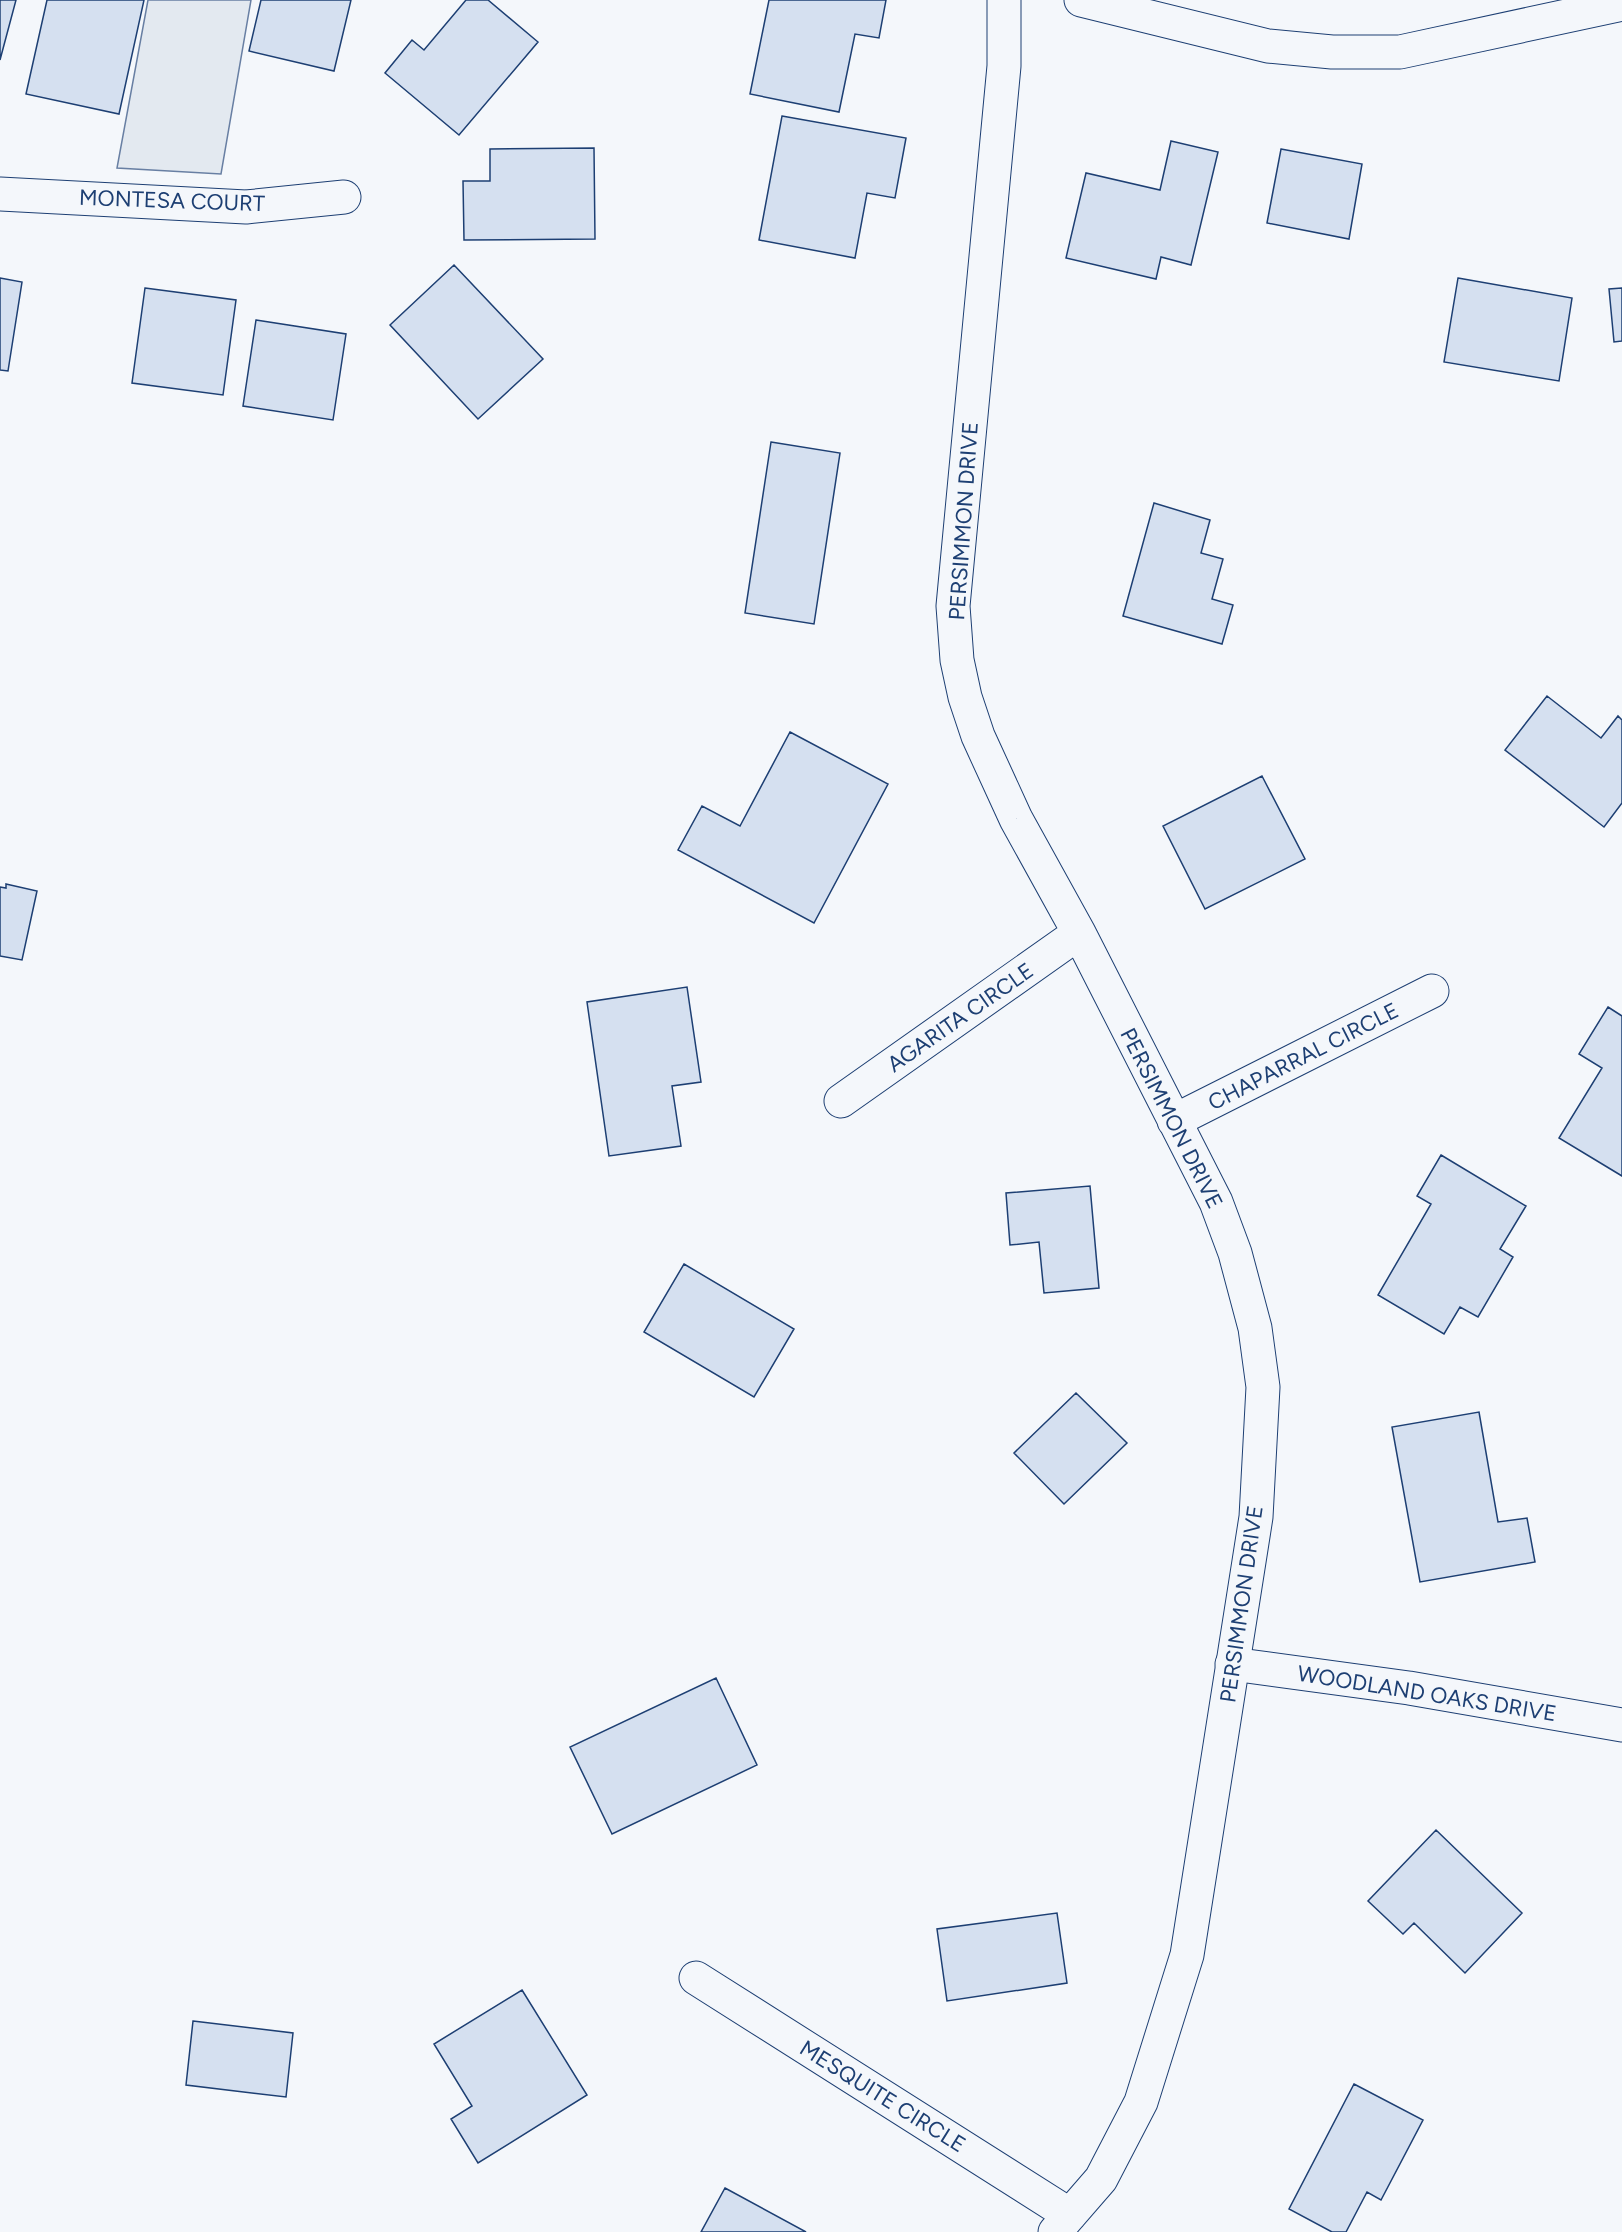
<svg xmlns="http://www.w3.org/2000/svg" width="1622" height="2232" font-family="Figtree,sans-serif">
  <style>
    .green { fill: #e3e9f0; stroke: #687fa3; stroke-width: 1.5 }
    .building { fill: #d5e0f0; stroke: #1d3f73; stroke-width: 1.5 }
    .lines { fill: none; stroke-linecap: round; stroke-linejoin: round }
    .street-casing { stroke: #1d3f73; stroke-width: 35 }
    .secondary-casing { stroke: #1d3f73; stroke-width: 35 }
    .street { stroke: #f4f7fb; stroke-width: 33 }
    .secondary { stroke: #f4f7fb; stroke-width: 33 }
    .labels { text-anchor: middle; stroke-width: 4.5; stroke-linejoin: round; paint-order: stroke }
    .street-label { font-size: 22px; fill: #1d3f73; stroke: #f4f7fb }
  </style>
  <rect width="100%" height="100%" fill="#f4f7fb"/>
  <!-- green -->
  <path class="green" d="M148 0H251L221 174 117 168Z"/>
  <!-- building -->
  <path class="building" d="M0 0H16L0 60Z
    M47 0H144L119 114 26 94Z
    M261 0H351L334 71 249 51Z
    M466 0H488L538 42 459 135 385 73 412 40 424 50Z
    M769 0H886L879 38 855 34 839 112 750 94Z
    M782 116 906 138 895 198 867 193 855 258 759 240Z
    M1171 141 1218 152 1191 265 1161 257 1156 279 1066 258 1086 173 1160 190Z
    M594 148 595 239 464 240 463 181H490V149Z
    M1281 149 1362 164 1349 239 1267 223Z
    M454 265 543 359 478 419 390 325Z
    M0 278 22 282 8 371 0 370Z
    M1458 278 1572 298 1559 381 1444 362Z
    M145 288 236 300 223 395 132 383Z
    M1622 288V341L1614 342 1609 289Z
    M256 320 346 334 333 420 243 406Z
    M771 442 840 453 814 624 745 613Z
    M1154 503 1210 520 1201 553 1223 559 1212 599 1233 605 1222 644 1123 616Z
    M1547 696 1601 738 1618 716 1622 720V803L1604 827 1505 750Z
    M790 732 888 784 814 923 678 850 702 806 740 826Z
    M1262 776 1305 859 1205 909 1163 826Z
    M6 884 37 891 22 960 0 956V887L6 888Z
    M687 987 701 1082 672 1086 681 1146 609 1156 587 1002Z
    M1608 1007 1622 1016V1176L1559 1138 1602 1068 1579 1054Z
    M1441 1155 1526 1206 1500 1249 1513 1257 1478 1317 1460 1307 1444 1334 1378 1295 1431 1204 1417 1196Z
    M1090 1186 1099 1288 1044 1293 1039 1242 1010 1245 1006 1193Z
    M684 1264 794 1329 754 1397 644 1332Z
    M1076 1393 1127 1443 1064 1504 1014 1453Z
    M1479 1412 1498 1522 1527 1518 1535 1562 1420 1582 1392 1427Z
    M716 1678 757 1765 612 1834 570 1747Z
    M1436 1830 1522 1913 1465 1973 1414 1923 1403 1934 1368 1901Z
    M1057 1913 1067 1983 947 2001 937 1929Z
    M522 1990 587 2095 478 2163 451 2119 472 2106 434 2044Z
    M193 2021 293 2033 286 2097 186 2085Z
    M1354 2084 1423 2120 1381 2200 1367 2192 1346 2232H1332L1289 2209Z
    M725 2188 806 2232H701Z"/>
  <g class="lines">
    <!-- street casing -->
    <g class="street-casing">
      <path id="street" d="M1004 0V66L953 606 957 660 965 697 978 736 1016 819 1079 933 1216 1202 1235 1253 1255 1328 1263 1387 1256 1517 1187 1955 1141 2102 1101 2179 1055 2232
        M1081 0 1268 46 1332 52H1400L1622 4
        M0 194 246 207 344 197
        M841 1101 1079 933
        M1174 1121 1432 991
        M696 1978 1070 2215"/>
    </g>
    <!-- secondary casing -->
    <g class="secondary-casing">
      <path id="secondary" d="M1232 1664 1409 1688 1622 1725"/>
    </g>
    <!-- street -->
    <use href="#street" class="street"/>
    <!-- secondary -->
    <use href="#secondary" class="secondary"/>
  </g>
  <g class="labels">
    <!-- street labels -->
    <g class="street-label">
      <text transform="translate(172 200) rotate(2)" y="8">MONTESA COURT</text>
      <text transform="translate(963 521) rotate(-86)" y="8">PERSIMMON DRIVE</text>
      <text transform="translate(960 1017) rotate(-35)" y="8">AGARITA CIRCLE</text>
      <text transform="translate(1303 1056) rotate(-27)" y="8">CHAPARRAL CIRCLE</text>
      <text transform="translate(1172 1118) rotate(63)" y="8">PERSIMMON DRIVE</text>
      <text transform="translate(1241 1604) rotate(-82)" y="8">PERSIMMON DRIVE</text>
      <text transform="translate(1427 1693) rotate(9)" y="8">WOODLAND OAKS DRIVE</text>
      <text transform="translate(883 2096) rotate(32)" y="8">MESQUITE CIRCLE</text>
    </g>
  </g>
</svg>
